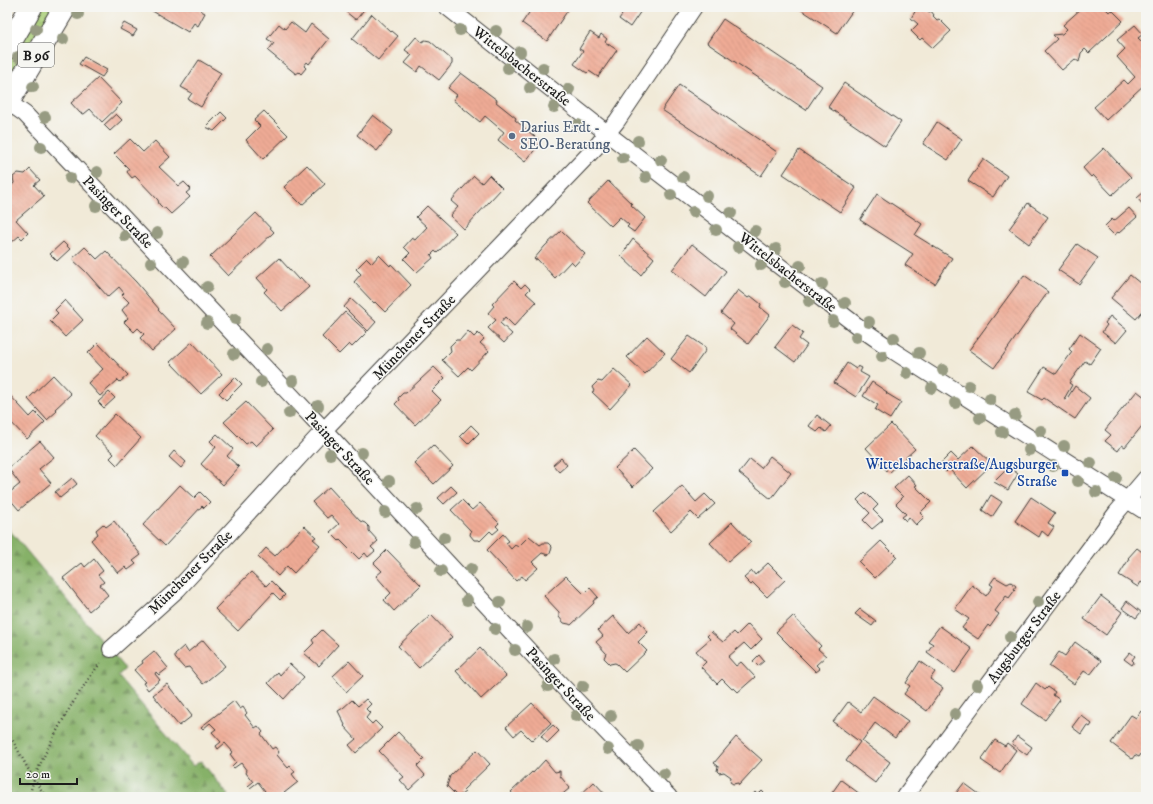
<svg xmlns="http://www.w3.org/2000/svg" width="1153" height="804" font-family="'IM FELL DW Pica',serif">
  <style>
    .grass { fill: url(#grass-dots); stroke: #62754a }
    .forest { fill: url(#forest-firs); stroke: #516642 }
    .building { fill: url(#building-back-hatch) }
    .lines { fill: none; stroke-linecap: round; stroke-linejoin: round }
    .minor-casing { stroke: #3c3b38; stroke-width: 18 }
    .primary-casing { stroke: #3c3b38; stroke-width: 24 }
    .path { stroke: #3c3b38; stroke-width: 2.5; stroke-dasharray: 1 3; stroke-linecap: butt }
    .minor { stroke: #fff; stroke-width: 16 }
    .primary { stroke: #fff; stroke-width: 22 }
    .tree { fill: #979b82 }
    .service-dot { fill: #5c6f8a; stroke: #f6f6f2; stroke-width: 1.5 }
    .transit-dot { fill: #1a4fb4; stroke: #f6f6f2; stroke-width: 1.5 }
    .labels { text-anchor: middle; stroke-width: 3; stroke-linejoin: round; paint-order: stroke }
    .shield { fill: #f6f6f2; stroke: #5d5d5c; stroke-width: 1 }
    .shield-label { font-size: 14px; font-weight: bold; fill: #1c1c1c }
    .street-label { font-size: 15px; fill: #1c1c1c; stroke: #f6f6f2 }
    .service-label { font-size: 15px; fill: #4e5e75; stroke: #f6f6f2; text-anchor: start }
    .transit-label { font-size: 15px; fill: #164399; stroke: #f6f6f2; text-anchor: end }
  </style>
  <defs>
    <pattern id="grass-dots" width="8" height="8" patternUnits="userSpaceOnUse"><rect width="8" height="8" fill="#a9ce77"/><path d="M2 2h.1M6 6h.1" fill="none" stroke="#91b066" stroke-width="1.8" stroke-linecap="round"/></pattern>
    <pattern id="forest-firs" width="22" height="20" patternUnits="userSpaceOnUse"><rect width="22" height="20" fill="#86b168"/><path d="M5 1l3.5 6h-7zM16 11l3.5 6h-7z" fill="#6d8f55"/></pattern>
    <pattern id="building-back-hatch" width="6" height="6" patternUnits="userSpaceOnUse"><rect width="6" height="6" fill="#efab95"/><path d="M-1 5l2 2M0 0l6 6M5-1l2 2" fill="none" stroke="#cc9380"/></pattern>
  </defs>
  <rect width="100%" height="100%" fill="#f6f6f2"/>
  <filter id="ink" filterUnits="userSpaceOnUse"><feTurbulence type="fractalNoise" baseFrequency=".025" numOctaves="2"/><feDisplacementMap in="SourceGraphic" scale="8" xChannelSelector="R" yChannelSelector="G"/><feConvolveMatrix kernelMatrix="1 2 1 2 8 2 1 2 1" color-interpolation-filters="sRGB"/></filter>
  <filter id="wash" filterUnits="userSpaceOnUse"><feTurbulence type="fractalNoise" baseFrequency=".012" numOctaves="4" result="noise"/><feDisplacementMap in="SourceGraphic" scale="16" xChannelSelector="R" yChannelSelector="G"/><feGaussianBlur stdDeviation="0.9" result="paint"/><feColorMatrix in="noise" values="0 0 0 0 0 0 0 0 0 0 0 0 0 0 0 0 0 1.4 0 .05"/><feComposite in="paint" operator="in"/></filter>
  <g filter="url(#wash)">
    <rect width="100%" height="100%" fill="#f1ead8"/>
    <!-- grass -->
    <path class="grass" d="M42 7H53L7 84V66Z"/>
    <!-- forest -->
    <path class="forest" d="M7 527 125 669 118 676 193 766 201 761 228 795 225 797H7Z"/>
    <g id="blocks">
      <!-- building -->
      <path class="building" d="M150 7H203L201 11 205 13 198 26 194 23 188 32 149 9Z
        M345 7H366L356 20 346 12 348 10Z
        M533 7H570L547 41 522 23Z
        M620 7H635L641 11 630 27 619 19 624 12 619 8Z
        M797 7H849L853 10 837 33Z
        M918 7H924L929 12 931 11 934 15 933 16 937 20 939 19 951 31 933 48 922 38 920 40 911 31 918 24 911 18Z
        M1083 7H1104L1109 12 1112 10 1123 21 1089 53 1085 49 1081 53 1079 62 1075 59 1062 70 1044 51 1057 39 1053 35 1062 34 1067 29 1063 25Z
        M372 14 391 32 392 31 398 36 378 60 352 39Z
        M723 19 822 86 806 110 707 43Z
        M291 22 305 33 311 24 329 39 309 64 307 62 304 66 306 68 301 74 299 72 296 74 268 51 274 43 267 39 279 24 285 29Z
        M124 23 137 30 133 36 120 29Z
        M1135 25 1143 34 1138 38 1146 46V83L1106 120 1094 107 1124 80 1128 84 1135 77 1117 57 1125 49 1117 40Z
        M590 32 599 38 601 34 607 39 605 42 617 50 598 77 589 71 587 73 574 64 583 51 579 49Z
        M416 37 422 42 425 40 430 41 452 60V64L439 80 421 66 417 72 405 63 412 55 405 50Z
        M84 57 107 70 102 77 79 64Z
        M199 60 221 73 201 107 188 99 192 93 181 87Z
        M461 73 497 100 496 102 516 118 515 120 541 142 525 162 498 140 504 132 498 127 485 116 480 122 453 100 457 95 448 88Z
        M98 78 122 103 102 122 90 109 84 114 80 113 71 103Z
        M844 83 901 122 885 146 828 107Z
        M679 85 777 152 761 176 662 110Z
        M264 111 288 135 263 159 246 140 260 126 254 120Z
        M221 112 227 118 214 131 206 127Z
        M116 114 122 120 110 131 104 125Z
        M373 115 393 131 377 151 357 135Z
        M937 122 962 139 948 160 923 144Z
        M130 139 143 152 155 141 170 157 159 167 179 186 184 182 191 189 186 193 190 197 171 214 165 208H163L159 204 158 200 135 176 132 178 127 172 129 169 114 154Z
        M1104 148 1131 177 1112 195 1093 175 1091 177 1083 168Z
        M799 150 856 188 840 212 783 174Z
        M983 159 1007 176 993 197 968 181Z
        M307 165 325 184 302 205 284 187Z
        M30 169 40 180 34 185 44 196 16 220 28 233 22 239 19 236 12 242 7 236V197L8 195 7 191 14 183 13 177 18 173 25 174Z
        M489 175 502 188 464 229 450 216 458 207 451 201 474 176 482 183Z
        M608 181 632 204 631 205 645 218 634 232 627 227 629 225 620 217 611 226 587 203Z
        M1144 192 1146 194V208L1137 198Z
        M877 194 922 224 915 235 952 258 935 284 905 265 913 254 860 220Z
        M1028 203 1048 217 1029 244 1009 229Z
        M427 206 456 233 437 253 435 251 431 255 433 258 417 272 404 259 410 253 404 247 412 238 415 240 427 227 416 217Z
        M1129 208 1137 217 1119 233 1118 232 1114 235 1105 226 1112 219 1114 221Z
        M256 213 274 232 228 276 210 257Z
        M561 231 585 254 575 265 571 261 555 278 537 259 535 260 534 259 545 246Z
        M633 239 654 258 641 275 621 256Z
        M63 242 70 249 57 261 50 254Z
        M692 244 726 271 706 297 672 270Z
        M1077 244 1098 258 1079 284 1058 270Z
        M85 247 97 259 106 251 136 282 159 309 158 310 176 329 152 351 140 338 144 334 138 328 134 332 124 322 128 318 122 310 129 302 122 295 124 293 119 287 108 297 85 271 72 259Z
        M379 255 390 266 391 264 411 285 385 312 375 302 374 303 354 282 361 274 356 269 367 258 372 263Z
        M279 258 299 280 301 278 309 287 282 311 264 292 267 289 257 278Z
        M1024 275 1048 292 994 368 969 350Z
        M1130 275 1146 288V307L1136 319 1111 298Z
        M514 281 521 288 525 284 530 289 526 293 536 302 514 326 505 317 500 323 512 334 504 343 488 328 496 320 488 313 494 306 492 304Z
        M738 290 748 298 751 296 761 304 760 307 770 315 748 344 730 329 734 324 721 313Z
        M351 299 376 322 368 331 344 307Z
        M65 300 83 320 65 337 50 321 58 313 55 310Z
        M345 312 367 332 352 347 349 344 339 354 322 337Z
        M1110 316 1127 330 1116 343 1102 332 1107 325 1105 323Z
        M792 325 803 333 799 339 807 345 795 362 775 347Z
        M468 331 474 337 478 333 484 339 480 343 489 351 471 370 468 367 459 376 442 360 451 351 450 346 456 340H460Z
        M1080 333 1101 348 1090 364 1085 361 1069 383 1072 385 1064 399 1066 400 1075 386 1090 398 1075 419 1044 398 1042 400 1028 392 1044 367 1056 374 1072 352 1069 349Z
        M647 336 665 353 645 374 627 357Z
        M689 336 705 347 706 350 689 373 671 359Z
        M192 342 222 374 201 394 170 362Z
        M98 343 128 375 120 382 118 380 100 396 88 383 103 369 88 353Z
        M847 363 856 369 858 366 862 368 860 372 869 377 856 397 834 383Z
        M434 367 445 378 432 391 441 400 415 425 395 404 399 400 398 398 403 393H406Z
        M614 369 632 385 610 409 592 392 594 391 592 387 598 381 602 382Z
        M53 375 71 394 55 409 57 411 47 420 28 399Z
        M235 377 242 384 226 400 219 393Z
        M872 382 887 392 886 393 901 402 890 419 875 410 878 405 863 396Z
        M1137 391 1146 398V421L1125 447 1122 445 1118 451 1105 441 1111 435 1105 430Z
        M7 392 30 417 35 412 45 422 27 439 7 418Z
        M109 392 115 398 104 408 98 402Z
        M246 402 273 430 256 446 251 441 246 444 224 422Z
        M115 414 141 438 117 465 110 458 114 454 95 436Z
        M817 415 831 426 826 432 821 428 817 432 809 426Z
        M891 424 915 449 889 473 866 448Z
        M471 425 479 433 468 444 460 436Z
        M217 434 233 449 227 456 239 467 223 485 201 464 216 447 210 441Z
        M40 441 54 457 39 469 51 483 19 510 8 497 7 498V491L9 493 20 484 8 468Z
        M433 445 453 466 434 484 414 463Z
        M973 446 992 464 967 488 949 469 946 472 939 465 951 453 958 460Z
        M634 450 652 469 633 487 615 468Z
        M174 451 186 462 181 468 169 457Z
        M770 456 791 473 771 499 739 473 750 459 761 468Z
        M561 458 567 465 559 472 553 465Z
        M1009 467 1018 474 1008 490 994 482Z
        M908 475 917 485 915 486 931 502 920 513 924 517 916 525 909 517 906 521 902 517 906 514 896 504 903 497 894 488Z
        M72 478 77 484 60 498 55 492Z
        M180 485 194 498 200 492 210 502 204 508 202 506 165 546 143 525Z
        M451 486 457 492 444 504 438 498Z
        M682 486 696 502 705 494 715 504 698 519 691 512 671 531 654 512Z
        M329 487 360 521 365 523 369 527V531L378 541 371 547 375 551 368 557 365 553 359 559 340 540 339 541 330 532 339 524 331 515 327 518 312 502Z
        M865 492 878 505 873 510 883 520 872 529 863 520 870 513 857 500Z
        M991 495 1002 502 992 517 982 510Z
        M1031 497 1055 513 1048 523 1054 527 1048 536 1042 531 1039 537 1015 521Z
        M462 500 472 510 480 503 499 523 496 526 499 529 493 534 490 531 480 541 479 540H474L470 535 471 531 451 510Z
        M114 521 141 555 133 561 136 564 128 570 125 567 118 573 91 540 98 534 96 530 103 524 106 527Z
        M732 522 751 542 728 562 710 543Z
        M304 526 316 537 313 539 320 545 294 573 287 566 278 576 258 557 266 548 275 556Z
        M503 534 509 541 506 543 511 549 515 545 518 547 529 536 540 545 543 543H548L552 547 551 551 548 555 542 553 532 562 538 568 525 580 522 576 516 581 487 550Z
        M881 541 897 557 875 578 859 562Z
        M1137 548 1146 555V585L1141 582 1138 587 1119 575 1129 559 1128 558Z
        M387 550 421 585 394 611 384 600 391 593 376 576 382 571 374 563Z
        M94 559 103 571 98 575 104 582 100 585 108 595 89 611 63 578 82 563 85 567Z
        M768 563 785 580 767 597 753 583 751 585 744 578 752 571 755 575Z
        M251 572 266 586 271 581 285 595 280 600 273 593 238 631 215 609Z
        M566 576 584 594 590 588 598 597 593 601 594 603 571 625 569 624 564 623 559 617V612L544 596Z
        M995 577 1007 584 1011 582 1016 586 1014 589 1015 590 1009 598 1006 596 995 611 999 614 990 627 988 625 978 639 962 628 969 619 955 609 972 585 986 596 993 586 990 584Z
        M1101 596 1122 612 1106 635 1084 619Z
        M1127 601 1141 612 1136 618 1122 608Z
        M860 609 876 621 872 626 855 614Z
        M431 615 452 637 419 668 398 646Z
        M613 616 628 633 640 622 648 632 638 642 647 651 625 672 617 664 615 663 610 664 604 658 606 653 596 642 603 636 598 630Z
        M793 616 821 646 818 649 826 656 816 665 820 669 816 672 776 632Z
        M748 624 762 639 751 650 744 643 728 657 736 666 741 662 755 677 738 692 734 688 732 689 722 679 717 684 701 667 706 662 696 651 710 639 707 636 711 632 723 642 734 632 737 635Z
        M940 626 972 649 955 673 927 652 933 644 928 641Z
        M322 630 338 645 319 666 304 653 314 643 312 640Z
        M203 640 225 666 203 684 189 667 184 668 175 658V654L184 646 188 652Z
        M1075 642 1101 661 1090 675 1084 671 1074 684 1049 666 1059 652 1065 656Z
        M480 648 506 676 481 699 456 671Z
        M154 651 168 668 159 675 156 672 155 674 160 680 148 690 143 683 145 682 134 670 143 663 142 661Z
        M1130 652 1135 656 1132 660 1134 662 1132 665 1124 659Z
        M759 655 764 661 758 666 753 661Z
        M349 661 363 676 346 692 333 676Z
        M920 661 935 672 930 679 943 688 927 711 904 694 910 686 906 683Z
        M290 664 304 677 284 699 268 683 278 672 280 675Z
        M1036 683 1045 690 1048 687 1055 692 1053 695 1060 700 1045 720 1022 704Z
        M167 684 192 716 179 726 153 695Z
        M873 696 908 721 895 738 875 723 862 741 890 762 875 783 846 761 860 742 833 722 848 702 861 712Z
        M366 699 371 704 366 709 370 713 366 718 372 724 375 721 382 728 356 753 349 745 356 739 344 726 345 725 338 711 343 708 352 700 358 706Z
        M234 701 240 709 243 707 247 713 245 715 255 728 258 726 263 732 261 734 272 749 275 747 279 752 277 755 282 761 288 768 290 766 295 772 292 774 298 782 279 797H265L262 793 265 791 258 782 250 788 248 786 253 782 246 773 247 771 241 763 234 768 232 766 236 762 230 754 233 752 225 743 218 749 216 746 221 742 212 732 216 729 210 723 203 729 201 727Z
        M532 703 551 723 532 741 521 730 514 736 506 727Z
        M1141 711 1146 715V747L1139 757 1135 755 1132 759 1111 743 1131 715 1136 718Z
        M1081 715 1092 724 1090 727 1087 725 1081 734 1072 727Z
        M553 725 559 731 547 743 541 736Z
        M398 732 424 759 417 766 425 775 409 790 400 780 404 777 379 751Z
        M1017 736 1032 747 1027 755 1012 744Z
        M736 737 762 760 739 785 738 783 733 784 730 782 731 777 724 772 719 773 717 771 718 766 714 763Z
        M995 740 1005 746 1007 743 1016 750 1000 773 981 760Z
        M477 750 490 764 463 790 465 792 458 797 447 786 450 776Z
        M545 760 555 772 560 771V776L570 788 559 797H516L511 792 532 772 533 773Z
        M841 780 864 797H829Z
        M594 782 606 795 604 797H578Z
        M964 783 983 797H953Z
        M762 791 768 797H751L755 792 758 795Z"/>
    </g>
  </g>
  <g filter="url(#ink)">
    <use href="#blocks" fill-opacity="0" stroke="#3c3b38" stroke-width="1"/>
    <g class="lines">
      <!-- minor casing -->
      <g class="minor-casing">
        <path id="minor" d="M447 7 617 141 856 325 895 352 1146 512
          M8 102 25 114 324 430 545 668 669 797
          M111 649 178 589 324 430 596 147 617 121 694 7
          M904 797 1117 512 1146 478"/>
      </g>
      <!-- primary casing -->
      <g class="primary-casing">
        <path id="primary" d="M7 48 31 7
          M7 104 65 7"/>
      </g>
      <!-- path -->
      <path class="path" d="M7 730 33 778 46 797
        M29 797C34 777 40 764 49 746 64 716 81 688 101 662"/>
      <!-- minor -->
      <use href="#minor" class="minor"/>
      <!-- primary -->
      <use href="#primary" class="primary"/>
    </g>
    <!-- trees -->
    <g class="tree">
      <circle cx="78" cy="14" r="6"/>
      <circle cx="36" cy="29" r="6"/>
      <circle cx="460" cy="30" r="6"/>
      <circle cx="496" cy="31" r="6"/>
      <circle cx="63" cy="39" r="6"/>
      <circle cx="520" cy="52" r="6"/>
      <circle cx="18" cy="57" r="6"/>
      <circle cx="508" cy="68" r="6"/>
      <circle cx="543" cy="68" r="6"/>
      <circle cx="33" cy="87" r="6"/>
      <circle cx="530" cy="88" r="6"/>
      <circle cx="569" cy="89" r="6"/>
      <circle cx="554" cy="107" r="6"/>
      <circle cx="45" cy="117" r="6"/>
      <circle cx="578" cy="125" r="6"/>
      <circle cx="638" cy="141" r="6"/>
      <circle cx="41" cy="147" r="6"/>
      <circle cx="623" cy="158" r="6"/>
      <circle cx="661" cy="160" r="6"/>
      <circle cx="97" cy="172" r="6"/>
      <circle cx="646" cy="177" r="6"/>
      <circle cx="683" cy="177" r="6"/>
      <circle cx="70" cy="178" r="6"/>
      <circle cx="671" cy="195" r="6"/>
      <circle cx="707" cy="196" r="6"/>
      <circle cx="96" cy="206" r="6"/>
      <circle cx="693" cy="212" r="6"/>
      <circle cx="731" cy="213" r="6"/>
      <circle cx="716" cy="230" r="6"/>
      <circle cx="755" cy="231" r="6"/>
      <circle cx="157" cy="233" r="6"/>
      <circle cx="125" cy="236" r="6"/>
      <circle cx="738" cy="247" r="6"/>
      <circle cx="776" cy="249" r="6"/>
      <circle cx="183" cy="262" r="6"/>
      <circle cx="151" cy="263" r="6"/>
      <circle cx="761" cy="265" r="6"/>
      <circle cx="800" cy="266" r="6"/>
      <circle cx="785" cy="282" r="6"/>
      <circle cx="822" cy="284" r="6"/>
      <circle cx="207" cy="287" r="6"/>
      <circle cx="809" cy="301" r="6"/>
      <circle cx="845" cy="303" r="6"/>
      <circle cx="235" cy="319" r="6"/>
      <circle cx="833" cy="321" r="6"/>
      <circle cx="869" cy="322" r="6"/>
      <circle cx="207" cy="323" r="6"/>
      <circle cx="856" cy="337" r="6"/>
      <circle cx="894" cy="338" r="6"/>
      <circle cx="267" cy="349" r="6"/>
      <circle cx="919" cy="353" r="6"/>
      <circle cx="234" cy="354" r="6"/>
      <circle cx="882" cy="356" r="6"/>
      <circle cx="943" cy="370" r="6"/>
      <circle cx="907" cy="373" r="6"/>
      <circle cx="293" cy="381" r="6"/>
      <circle cx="261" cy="382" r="6"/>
      <circle cx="969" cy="386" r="6"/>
      <circle cx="932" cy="388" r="6"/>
      <circle cx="990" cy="399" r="6"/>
      <circle cx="955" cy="403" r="6"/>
      <circle cx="318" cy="406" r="6"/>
      <circle cx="289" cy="413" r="6"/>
      <circle cx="1015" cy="415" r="6"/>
      <circle cx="980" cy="418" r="6"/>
      <circle cx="1041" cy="431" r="6"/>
      <circle cx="1002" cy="432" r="6"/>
      <circle cx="1064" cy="446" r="6"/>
      <circle cx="1029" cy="450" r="6"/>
      <circle cx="362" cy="453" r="6"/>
      <circle cx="330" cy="454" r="6"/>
      <circle cx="1091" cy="463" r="6"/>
      <circle cx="1053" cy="466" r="6"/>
      <circle cx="1116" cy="478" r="6"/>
      <circle cx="389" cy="481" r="6"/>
      <circle cx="1078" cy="481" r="6"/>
      <circle cx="1096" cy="492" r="6"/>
      <circle cx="417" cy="509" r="6"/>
      <circle cx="385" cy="512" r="6"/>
      <circle cx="444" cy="538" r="6"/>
      <circle cx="414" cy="542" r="6"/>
      <circle cx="471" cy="569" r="6"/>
      <circle cx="441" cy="571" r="6"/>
      <circle cx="467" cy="600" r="6"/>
      <circle cx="500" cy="602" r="6"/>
      <circle cx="1038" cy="602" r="6"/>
      <circle cx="527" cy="627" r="6"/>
      <circle cx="495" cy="629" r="6"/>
      <circle cx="1010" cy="637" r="6"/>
      <circle cx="515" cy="650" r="6"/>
      <circle cx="554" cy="659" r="6"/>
      <circle cx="977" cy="685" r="6"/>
      <circle cx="548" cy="686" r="6"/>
      <circle cx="583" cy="686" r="6"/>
      <circle cx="955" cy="714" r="6"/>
      <circle cx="576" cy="716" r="6"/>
      <circle cx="611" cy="716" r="6"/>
      <circle cx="638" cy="746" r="6"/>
      <circle cx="608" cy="749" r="6"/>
      <circle cx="664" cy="774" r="6"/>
    </g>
  </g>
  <!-- markers -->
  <circle class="service-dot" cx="512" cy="136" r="4"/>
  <rect class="transit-dot" x="1061" y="469" width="8" height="8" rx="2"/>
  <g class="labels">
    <!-- shield labels -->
    <rect class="shield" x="18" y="43" width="36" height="24" rx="3"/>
    <g class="shield-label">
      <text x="36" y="60">B 96</text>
    </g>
    <!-- street labels -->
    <g class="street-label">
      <text transform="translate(522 66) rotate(38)" y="5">Wittelsbacherstraße</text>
      <text transform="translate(118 212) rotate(46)" y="5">Pasinger Straße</text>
      <text transform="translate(788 272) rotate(38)" y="5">Wittelsbacherstraße</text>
      <text transform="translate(414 337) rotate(-46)" y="5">Münchener Straße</text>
      <text transform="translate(340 448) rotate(47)" y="5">Pasinger Straße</text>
      <text transform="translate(190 572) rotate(-45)" y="5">Münchener Straße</text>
      <text transform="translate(1024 637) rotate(-53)" y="5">Augsburger Straße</text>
      <text transform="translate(561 684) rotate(47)" y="5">Pasinger Straße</text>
    </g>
    <!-- service labels -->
    <g class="service-label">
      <text x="520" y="132">Darius Erdt -<tspan x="520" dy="17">SEO-Beratung</tspan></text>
    </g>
    <!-- transit labels -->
    <g class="transit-label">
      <text x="1057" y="469">Wittelsbacherstraße/Augsburger<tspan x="1057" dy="17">Straße</tspan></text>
    </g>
  </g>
  <!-- margin -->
  <rect width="1153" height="804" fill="none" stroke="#f6f6f2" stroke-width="24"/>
  <!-- scale -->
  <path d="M20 778v6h57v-6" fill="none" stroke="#1c1c1c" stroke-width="2"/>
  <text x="26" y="778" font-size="12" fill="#1c1c1c" stroke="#f6f6f2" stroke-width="3" paint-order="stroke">20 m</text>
</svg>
